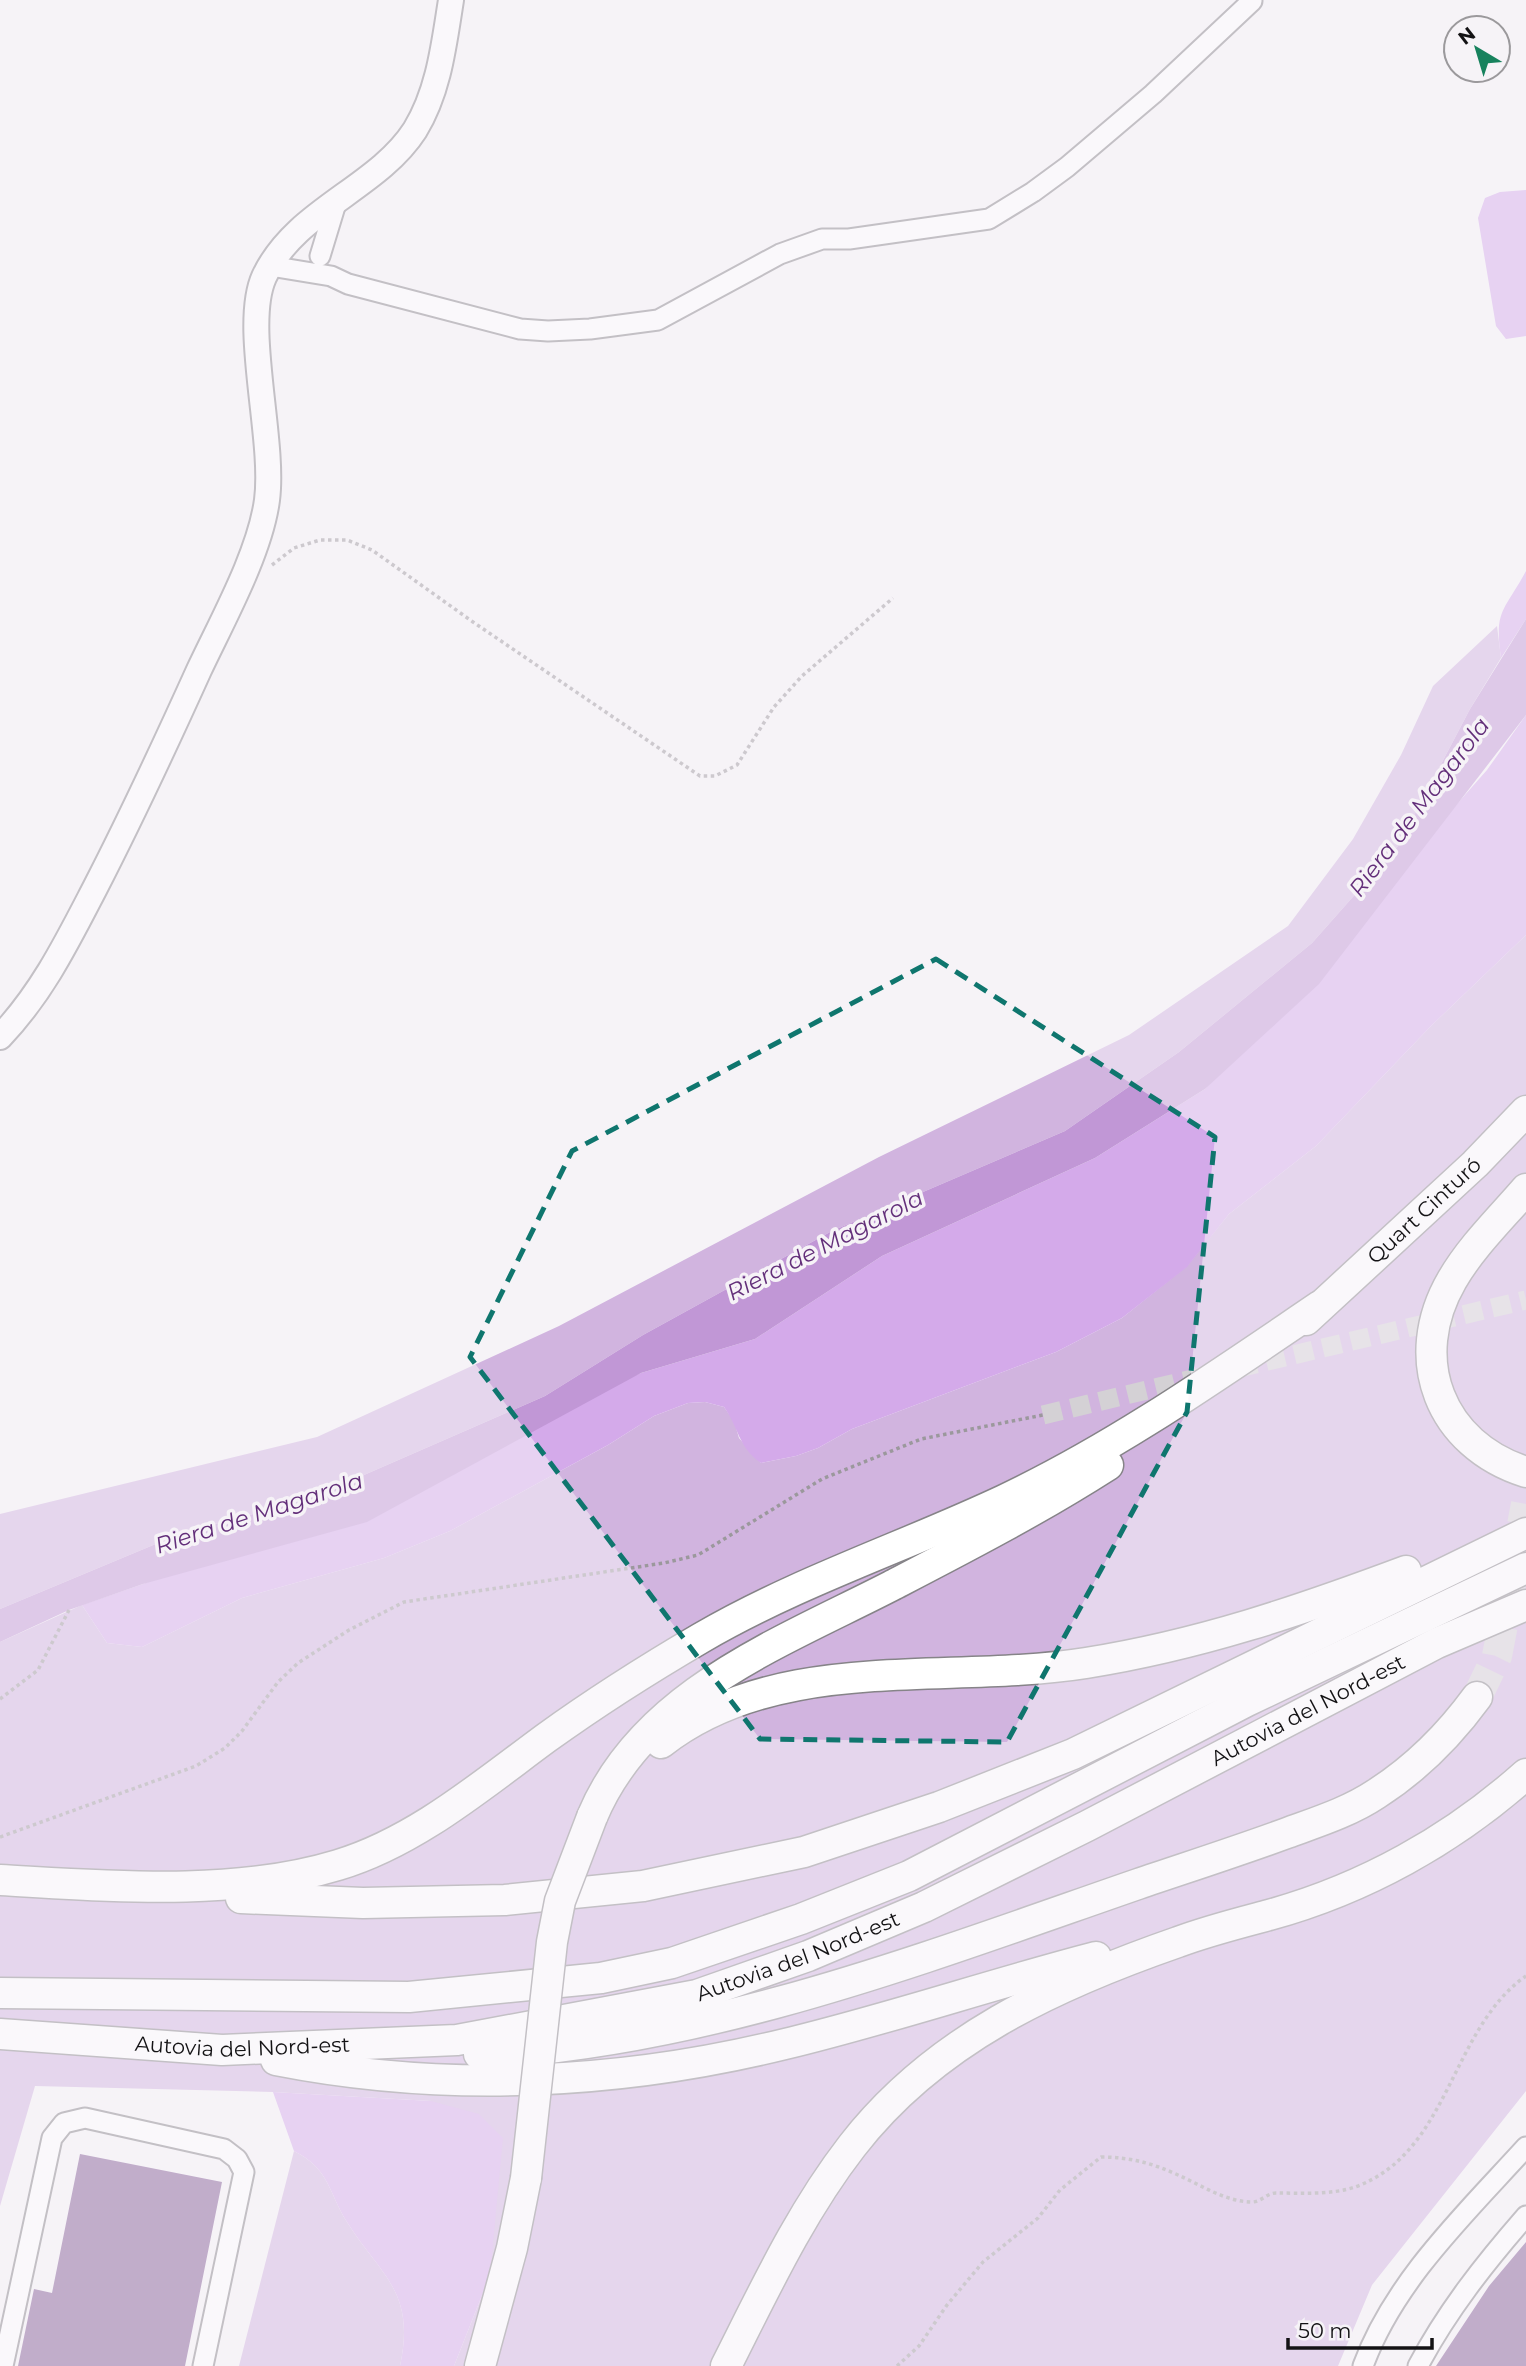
<svg xmlns="http://www.w3.org/2000/svg" width="1526" height="2366" font-family="Montserrat,sans-serif">
  <style>
    .green { fill: #d1b4df }
    .forest { fill: #d4aaea }
    .water { fill: #c197d6 }
    .building { fill: #805993 }
    .lines { fill: none; stroke-linecap: round; stroke-linejoin: round }
    .minor-tunnel { stroke: #d4d1d5; stroke-width: 19; stroke-dasharray: 19 10; stroke-linecap: butt }
    .highway-tunnel { stroke: #d4d1d5; stroke-width: 30; stroke-dasharray: 30 15; stroke-linecap: butt }
    .minor-casing { stroke: #868488; stroke-width: 23 }
    .major-casing { stroke: #868488; stroke-width: 28 }
    .highway-casing { stroke: #868488; stroke-width: 33 }
    .path { stroke: #9b989c; stroke-width: 3.5; stroke-dasharray: 3.5 3.5; stroke-linecap: butt }
    .minor { stroke: #fff; stroke-width: 19 }
    .major { stroke: #fff; stroke-width: 24 }
    .highway { stroke: #fff; stroke-width: 30 }
    .highway-bridge-casing { stroke: #868488; stroke-width: 33; stroke-linecap: butt }
    .highway-bridge { stroke: #fff; stroke-width: 30 }
    .marked { fill: none; stroke: #0f766e; stroke-width: 5; stroke-dasharray: 14 9; stroke-linejoin: round }
    .labels { text-anchor: middle; stroke-width: 7; stroke-linejoin: round; paint-order: stroke }
    .street-label { font-size: 21px; fill: #131214; stroke: #f6f3f7 }
    .water-label { font-size: 23px; font-style: italic; fill: #632f7a; stroke: #f6f3f7 }
  </style>
  <rect width="100%" height="100%" fill="#f6f3f7"/>
  <!-- green -->
  <path class="green" d="M1497 626 1501 658 1470 709 1398 846 1312 943 1179 1052 1065 1131 832 1231 643 1335 545 1396 309 1499 182 1533 0 1609V1514L317 1437 559 1326 879 1157 1129 1035 1288 926 1353 839 1401 755 1433 686Z
    M1526 935V2091L1372 2285 1338 2366H454L490 2275 431 2101 273 2092 35 2086 0 2206V1642L82 1605 107 1643 142 1647 242 1598 384 1558 450 1531 608 1445 654 1416 688 1403 705 1402 724 1407 734 1421 739 1438 761 1463 796 1456 818 1448 852 1429 1056 1352 1122 1318 1187 1266 1229 1214 1316 1146 1431 1026Z
    M294 2151C330 2169 328 2192 347 2222 381 2276 416 2291 400 2366H239Z"/>
  <!-- forest -->
  <path class="forest" d="M1526 190V336L1506 339 1496 326 1478 218 1485 198 1500 192Z
    M1526 571V619L1501 658C1494 609 1504 612 1526 571Z
    M1526 715V935L1431 1026 1316 1146 1229 1214 1187 1267 1122 1318 1056 1352 852 1429 818 1448 796 1456 761 1463C738 1447 739 1428 724 1407L705 1402 688 1403 654 1416 608 1445 450 1531 384 1558 242 1598 142 1647 107 1643 82 1605 143 1584 641 1373 755 1339 882 1256 1095 1158 1205 1089 1487 770Z
    M273 2092 431 2101 479 2114 503 2138 490 2275 454 2366H400C416 2291 381 2276 347 2222 328 2192 330 2169 294 2151Z"/>
  <!-- water -->
  <path class="water" d="M1526 619V715L1319 984 1205 1089 1095 1158 882 1256 755 1339 641 1373 367 1522 143 1584 69 1610 0 1642V1609L182 1533 309 1499 545 1396 643 1335 832 1231 1065 1131 1179 1052 1312 943 1398 846 1470 709Z"/>
  <!-- building -->
  <path class="building" d="M80 2154 222 2182 185 2366H18L34 2289 52 2293Z
    M1526 2242V2366H1436L1489 2286Z"/>
  <g class="lines">
    <!-- minor-tunnel -->
    <path class="minor-tunnel" d="M1238 1368 1526 1300
      M1043 1415 1205 1376"/>
    <!-- highway-tunnel -->
    <path class="highway-tunnel" d="M1477 1697 1497 1656 1526 1504"/>
    <!-- minor casing -->
    <g class="minor-casing">
      <path id="minor" d="M320 256 337 200
        M270 266 331 276 348 284 520 329 548 331 590 329 658 320 780 254 822 239H849L989 219 1033 192 1067 167 1153 94 1252 1
        M3 2366 52 2138 64 2123 85 2118 224 2149 237 2159 244 2172 203 2366
        M1363 2366C1394 2281 1466 2213 1526 2147
        M1418 2366C1447 2311 1485 2263 1526 2216"/>
    </g>
    <!-- major casing -->
    <g class="major-casing">
      <path id="major" d="M0 1037C42 993 67 942 95 888 132 816 166 743 199 670 222 621 260 553 267 500 275 439 242 326 264 277 295 210 377 189 415 130 439 91 444 44 451 0"/>
    </g>
    <!-- highway casing -->
    <g class="highway-casing">
      <g id="highway">
        <path d="M1526 1189C1501 1218 1471 1247 1452 1280 1406 1359 1440 1445 1526 1472"/>
        <path id="s1" d="M1306 1320 1475 1164 1526 1111"/>
        <path d="M661 1743C778 1651 947 1685 1086 1663 1199 1645 1299 1611 1406 1571"/>
        <path d="M592 1817C643 1694 780 1643 891 1586 966 1547 1036 1511 1108 1465"/>
        <path d="M0 1880C109 1886 233 1897 338 1865 415 1842 482 1785 546 1738 596 1702 648 1669 701 1638 797 1582 904 1547 1004 1500 1116 1447 1218 1375 1320 1306"/>
        <path d="M241 1898 363 1903 505 1900 643 1886 804 1852 939 1807 1073 1754 1526 1533"/>
        <path d="M0 1993 409 1997 601 1978 672 1963 801 1919 909 1876 1247 1701 1526 1568"/>
        <path id="s2" d="M0 2034 222 2050 457 2040 697 1995 808 1956 924 1907 1087 1826 1437 1643 1526 1605"/>
        <path d="M479 2054C707 2042 924 1958 1138 1884 1188 1867 1238 1851 1287 1833 1317 1822 1349 1812 1376 1794 1415 1769 1450 1734 1477 1697"/>
        <path d="M276 2060C444 2093 618 2085 785 2044 889 2019 992 1984 1096 1957"/>
        <path d="M480 2366 512 2248 526 2178"/>
        <path d="M726 2366C764 2291 800 2213 852 2146 934 2040 1054 1985 1178 1942 1207 1931 1239 1923 1269 1915 1364 1889 1452 1840 1526 1774"/>
      </g>
    </g>
    <!-- path -->
    <path class="path" d="M272 565 294 548 320 540H347L372 550 473 622 700 776H715L737 765 774 707 802 676 893 598
      M0 1699 38 1670 69 1610
      M0 1837 196 1766 225 1748 242 1731 278 1682 298 1663 349 1630 404 1602 664 1563 698 1555 822 1479 921 1439 1043 1415
      M897 2366 919 2346 947 2305 983 2262 1038 2218 1060 2190 1101 2157C1129 2157 1152 2163 1178 2175 1201 2185 1226 2202 1252 2202 1261 2202 1267 2193 1276 2193 1300 2193 1332 2195 1355 2187 1450 2153 1450 2029 1526 1976"/>
    <!-- minor -->
    <use href="#minor" class="minor"/>
    <!-- major -->
    <use href="#major" class="major"/>
    <!-- highway -->
    <use href="#highway" class="highway"/>
    <!-- highway-bridge casing -->
    <g class="highway-bridge-casing">
      <path id="highway-bridge" d="M526 2178 552 1942 560 1901 592 1817"/>
    </g>
    <!-- highway-bridge -->
    <use href="#highway-bridge" class="highway-bridge"/>
  </g>
  <!-- marked area -->
  <path d="M0 0H1526V2366H0ZM936 959 1215 1137 1187 1412 1007 1742 760 1739 470 1357 572 1151Z" fill="#f6f3f7" fill-opacity=".55" fill-rule="evenodd"/>
  <path class="marked" d="M936 959 1215 1137 1187 1412 1007 1742 760 1739 470 1357 572 1151Z"/>
  <g class="labels">
    <!-- street labels -->
    <g class="street-label">
      <text dy="7" stroke="none"><textPath href="#s1" startOffset="161">Quart Cinturó</textPath></text>
      <text dy="7" stroke="none"><textPath href="#s2" startOffset="1377">Autovia del Nord-est</textPath></text>
      <text dy="7" stroke="none"><textPath href="#s2" startOffset="810">Autovia del Nord-est</textPath></text>
      <text dy="7" stroke="none"><textPath href="#s2" startOffset="243">Autovia del Nord-est</textPath></text>
    </g>
    <!-- water labels -->
    <g class="water-label">
      <text transform="translate(1419 807) rotate(-53)" y="8">Riera de Magarola</text>
      <text transform="translate(825 1245) rotate(-27)" y="8">Riera de Magarola</text>
      <text transform="translate(259 1513) rotate(-18)" y="8">Riera de Magarola</text>
    </g>
  </g>
  <!-- north arrow -->
  <g transform="translate(1477 49) rotate(322)"><circle r="33" fill="#f6f3f7" stroke="#9b999c" stroke-width="2"/>
  <path d="M0-5L12 26L0 18L-12 26Z" fill="#17825d"/>
  <text y="-10" font-size="19" font-weight="bold" text-anchor="middle" fill="#131214">N</text>
  </g>
  <!-- scale -->
  <path d="M1288 2338v10h144v-10" fill="none" stroke="#131214" stroke-width="3.5"/>
  <text x="1298" y="2338" font-size="21" fill="#131214" stroke="#f6f3f7" stroke-width="5" paint-order="stroke">50 m</text>
</svg>
